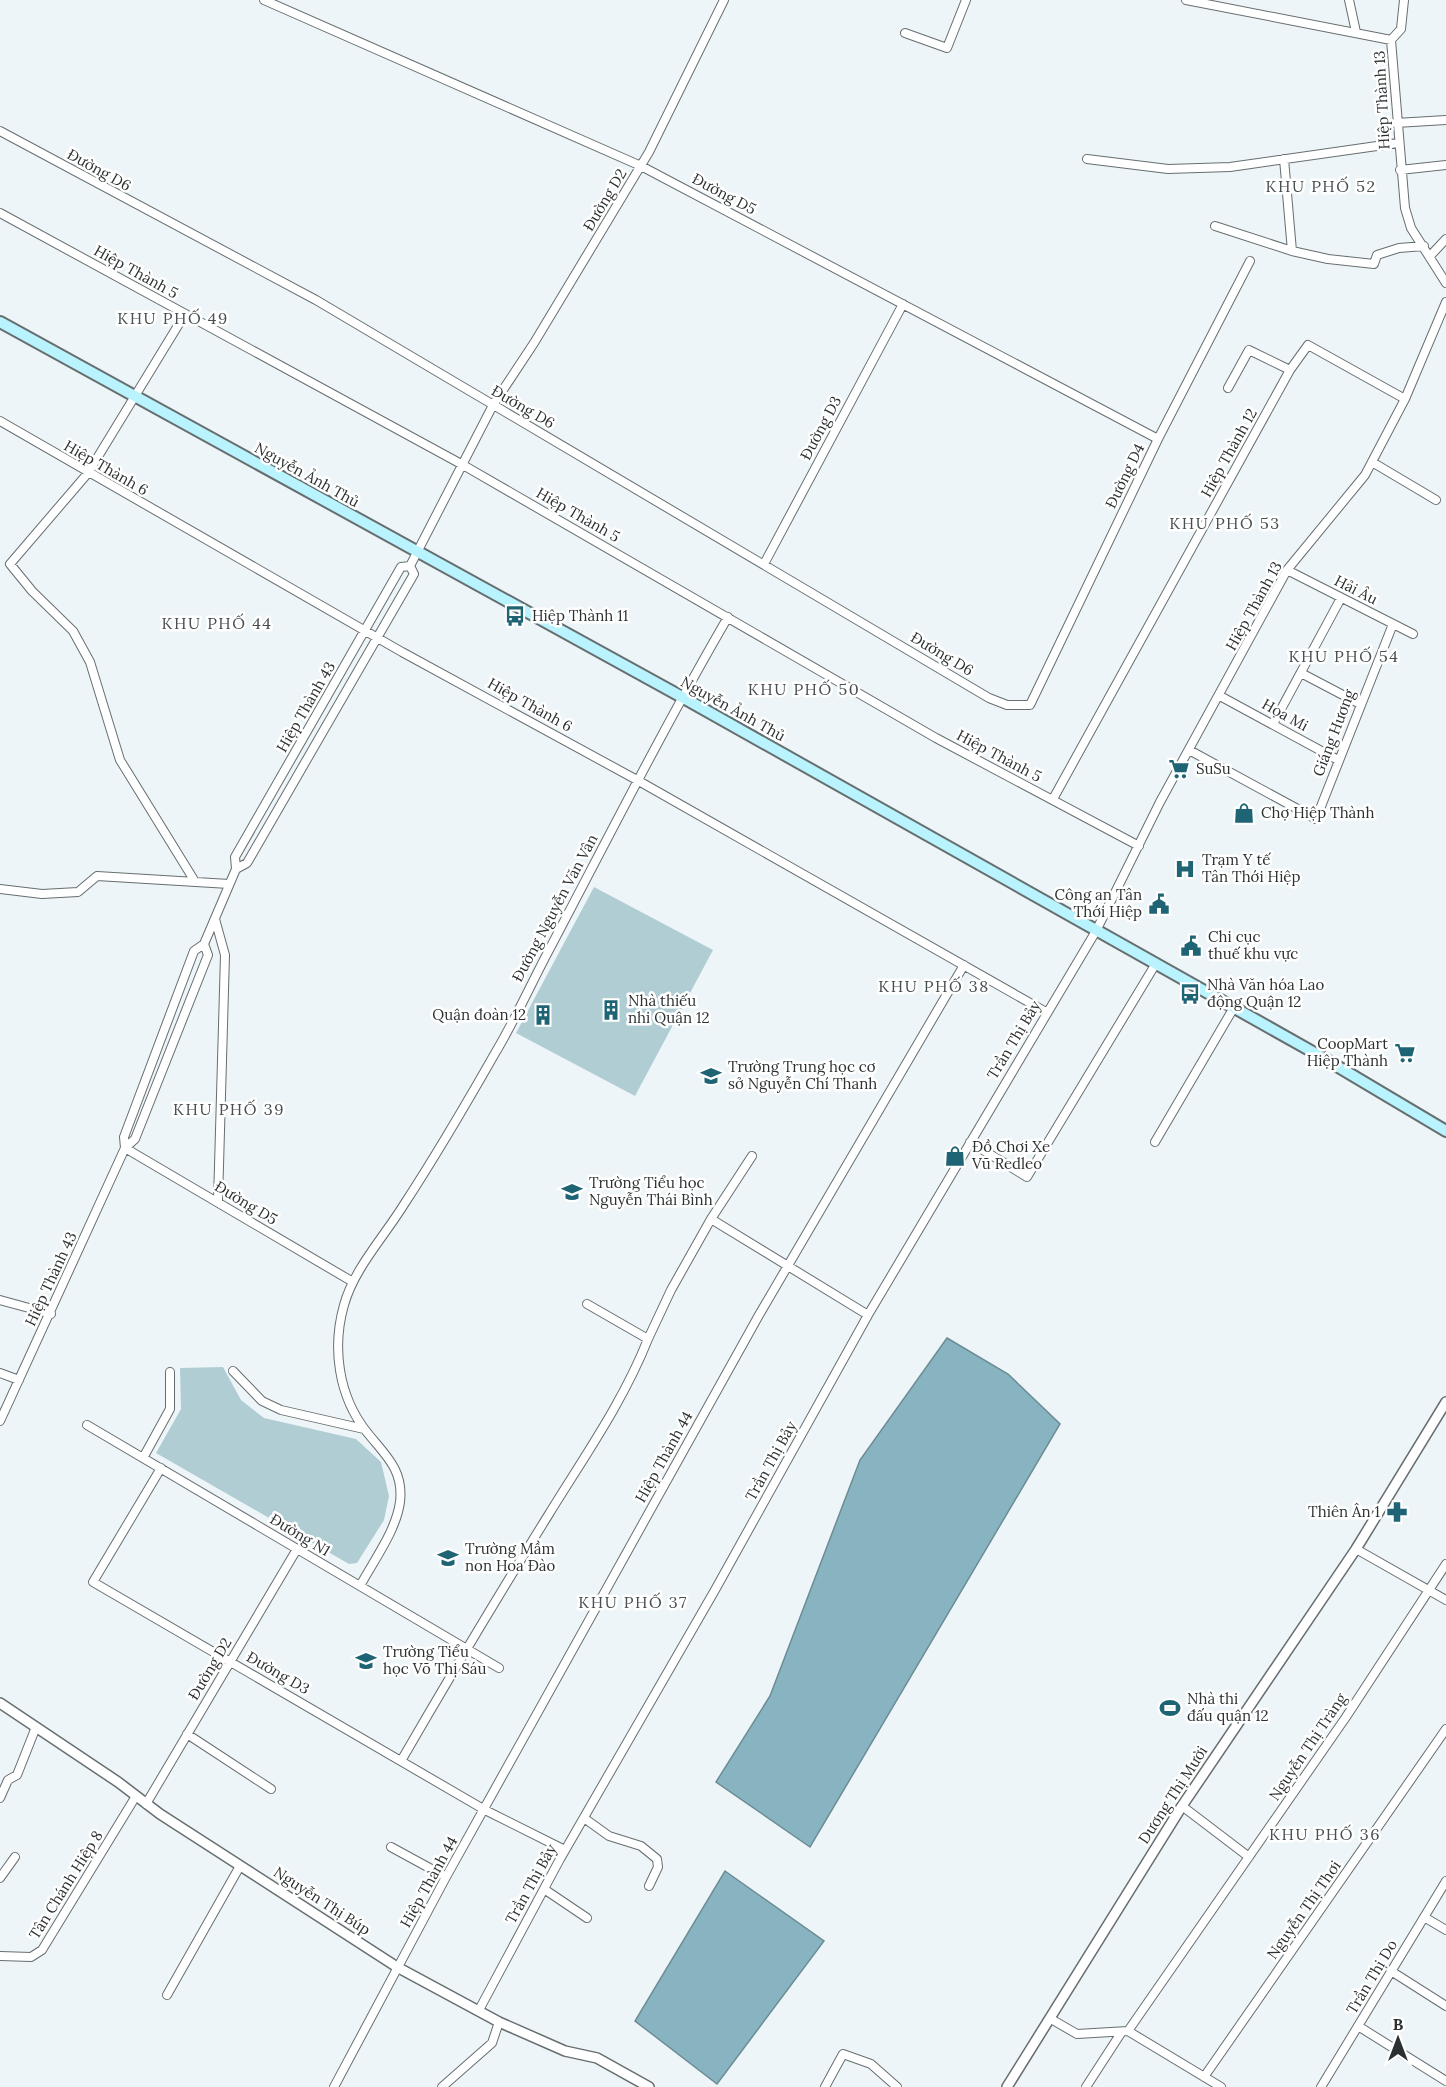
<svg xmlns="http://www.w3.org/2000/svg" width="1446" height="2087" font-family="Lora,serif">
  <style>
    .green { fill: #b1cdd4 }
    .water { fill: #87b4c0; stroke: #6c8c95; stroke-width: 1.5 }
    .lines { fill: none; stroke-linecap: round; stroke-linejoin: round }
    .minor-casing { stroke: #676e70; stroke-width: 10 }
    .tertiary-casing { stroke: #676e70; stroke-width: 12 }
    .secondary-casing { stroke: #676e70; stroke-width: 14 }
    .minor { stroke: #fff; stroke-width: 8 }
    .tertiary { stroke: #fff; stroke-width: 9 }
    .secondary { stroke: #b8f3fe; stroke-width: 10 }
    .labels { text-anchor: middle; stroke-width: 5; stroke-linejoin: round; paint-order: stroke }
    .street-label { font-size: 15px; fill: #2d3031; stroke: #fff }
    .poi-label { font-size: 15px; fill: #2d3031; stroke: #fff; text-anchor: start }
    .neighbourhood-label { font-size: 16px; letter-spacing: 1.5px; fill: #484f51; stroke: #fff }
  </style>
  <rect width="100%" height="100%" fill="#edf5f8"/>
  <!-- green -->
  <path class="green" d="M594 887 713 950 635 1096 516 1033Z
    M223 1367 241 1400 264 1418 356 1439 381 1462 389 1496 384 1520 357 1563 349 1564 156 1453 181 1409 180 1368Z"/>
  <!-- water -->
  <path class="water" d="M947 1338 1008 1374 1060 1424 810 1847 716 1782 770 1696 860 1460Z
    M725 1871 824 1941 717 2084 635 2021Z"/>
  <g class="lines">
    <!-- minor casing -->
    <g class="minor-casing">
      <path id="minor" d="M264 0 641 166 1158 439
        M1186 0 1391 40 1405 208 1411 228 1446 283
        M1349 0 1356 32
        M905 33 947 48 966 0
        M1391 40 1401 29 1404 0
        M1396 123 1446 120
        M0 131 316 300 989 698 1007 705H1030L1158 439 1250 261
        M1087 159 1168 169 1230 167 1398 143
        M1284 159 1292 251
        M1400 170 1446 165
        M0 213 463 465 936 738 1139 846
        M1215 226 1292 251 1328 259 1374 264 1377 255 1399 248 1424 246
        M1430 256 1446 239
        M185 314 88 473 10 564 32 591 73 631 90 662 120 760 194 880
        M1228 388 1249 350 1290 370
        M0 421 402 652 637 780 1046 1012
        M1372 462 1436 500
        M764 564 903 304
        M1287 570 1413 634
        M1301 673 1360 704
        M1220 696 1338 760
        M1273 724 1341 598
        M1189 750 1316 819 1393 624
        M1053 799 1290 370 1308 345 1405 399
        M236 869 247 863 414 574 410 566 493 405 534 343 649 152 724 0
        M0 889 42 894 78 892 97 876 229 884
        M215 919 225 955 218 1201
        M970 1142 1027 1177 1155 965
        M1155 1142 1233 1009
        M125 1148 124 1137 194 951 204 944 236 869 235 857 401 567 410 566
        M125 1148 353 1282
        M752 1156 711 1219 868 1315
        M0 1300 51 1314
        M648 1339 671 1290 711 1219
        M233 1371 262 1401 281 1410 364 1429
        M0 1373 19 1380
        M0 1421 125 1148 135 1139 208 955 204 944
        M87 1425 499 1668
        M143 1458 170 1409V1372
        M161 1468 93 1582 485 1810 565 1850
        M1356 1549 1446 1600
        M360 1586C374 1560 396 1531 400 1502 404 1469 384 1454 366 1431 338 1395 332 1347 344 1305 354 1269 383 1238 403 1206 435 1157 465 1106 494 1055 514 1022 530 986 548 952 607 840 664 727 728 617
        M187 1734 271 1789
        M401 1761C449 1678 498 1596 549 1514 584 1457 623 1402 648 1339L587 1304
        M0 1798 8 1780 17 1775 36 1727
        M146 1804 297 1549
        M1182 1806 1249 1857
        M584 1818 609 1836 641 1846 657 1859 658 1867 649 1886
        M391 1847 446 1877
        M0 1878 15 1857
        M544 1889 587 1918
        M1424 1917 1446 1930
        M0 1956 31 1957 42 1950 136 1796
        M1391 1971 1446 2006
        M167 1995 240 1866
        M479 2010 560 1859 715 1590 868 1315 1096 931 1160 802 1287 570 1365 475 1405 399 1446 302
        M1051 2019 1077 2034 1128 2031 1221 2087
        M1358 2026 1446 2081
        M1128 2031 1346 1717 1446 1564
        M1204 2077 1446 1729
        M334 2087 446 1877 759 1315 964 965
        M442 2087 492 2043 499 2022
        M825 2087 843 2054 871 2064 897 2087
        M1086 2087 1121 2033
        M1321 2087 1446 1881"/>
    </g>
    <!-- tertiary casing -->
    <g class="tertiary-casing">
      <path id="tertiary" d="M0 1703 118 1782 160 1814 397 1967 499 2022 565 2051 597 2058 649 2087
        M1007 2087 1182 1806 1356 1549 1446 1402"/>
    </g>
    <!-- secondary casing -->
    <g class="secondary-casing">
      <path id="secondary" d="M0 322 682 697 1320 1056 1446 1131"/>
    </g>
    <!-- minor -->
    <use href="#minor" class="minor"/>
    <!-- tertiary -->
    <use href="#tertiary" class="tertiary"/>
    <!-- secondary -->
    <use href="#secondary" class="secondary"/>
  </g>
  <!-- icons -->
  <defs>
    <g id="bus-bare" transform="scale(1.62)"><path d="M-5-6H5V4H4V6H2V4H-2V6H-4V4H-5ZM-3.5-4V0h7V-4ZM-3.5 1.2v1.5H-2V1.2ZM2 1.2v1.5H3.5V1.2Z" fill="#1e6474" stroke="#fff" stroke-width="2.5" paint-order="stroke"/></g>
    <g id="supermarket-bare" transform="scale(1.62)"><path d="M-6-5.5h2.5l.6 2H6L4.5 2H-2.5L-4.4-4H-6ZM-1.5 3.2a1.3 1.3 0 1 0 .1 0ZM3 3.2a1.3 1.3 0 1 0 .1 0Z" fill="#1e6474" stroke="#fff" stroke-width="2.5" paint-order="stroke"/></g>
    <g id="shop-bare" transform="scale(1.62)"><path d="M-5-2.5h2.3a2.7 3.5 0 0 1 5.4 0H5L5.5 6h-11ZM-1.5-2.5h3a1.5 2.3 0 0 0-3 0Z" fill="#1e6474" stroke="#fff" stroke-width="2.5" paint-order="stroke"/></g>
    <g id="hospital-bare" transform="scale(1.62)"><path d="M-5-5h3v3.5h4V-5h3V5h-3V1.5h-4V5h-3Z" fill="#1e6474" stroke="#fff" stroke-width="2.5" paint-order="stroke"/></g>
    <g id="civic-bare" transform="scale(1.62)"><path d="M-.6-6.5H3V-4.5H.6V-3L4-1V1h2V6H-6V1h2V-1L-.6-3ZM-1.2 2.5V6h2.4V2.5Z" fill="#1e6474" stroke="#fff" stroke-width="2.5" paint-order="stroke"/></g>
    <g id="building-bare" transform="scale(1.62)"><path d="M-4-6H4V6H1V3H-1V6H-4ZM-2.5-4.3h1.7v1.8h-1.7ZM.8-4.3h1.7v1.8H.8ZM-2.5-1h1.7V.8h-1.7ZM.8-1h1.7V.8H.8Z" fill="#1e6474" stroke="#fff" stroke-width="2.5" paint-order="stroke"/></g>
    <g id="school-bare" transform="scale(1.62)"><path d="M0-5L7-2L0 1L-7-2ZM-4 1L0 2.5L4 1V4Q0 6-4 4Z" fill="#1e6474" stroke="#fff" stroke-width="2.5" paint-order="stroke"/></g>
    <g id="pharmacy-bare" transform="scale(1.62)"><path d="M-2-6h4v4h4v4h-4v4h-4v-4h-4v-4h4Z" fill="#1e6474" stroke="#fff" stroke-width="2.5" paint-order="stroke"/></g>
    <g id="stadium-bare" transform="scale(1.62)"><path d="M0-5a6.5 5 0 1 0 0 10a6.5 5 0 1 0 0-10ZM-3.5-1.8h7v3.6h-7Z" fill="#1e6474" stroke="#fff" stroke-width="2.5" paint-order="stroke"/></g>
  </defs>
  <g fill-rule="evenodd">
    <use href="#bus-bare" x="515" y="616"/>
    <use href="#supermarket-bare" x="1179" y="769"/>
    <use href="#shop-bare" x="1244" y="813"/>
    <use href="#hospital-bare" x="1185" y="869"/>
    <use href="#civic-bare" x="1159" y="904"/>
    <use href="#civic-bare" x="1191" y="946"/>
    <use href="#bus-bare" x="1190" y="994"/>
    <use href="#building-bare" x="611" y="1010"/>
    <use href="#building-bare" x="543" y="1015"/>
    <use href="#supermarket-bare" x="1405" y="1053"/>
    <use href="#school-bare" x="711" y="1076"/>
    <use href="#shop-bare" x="955" y="1156"/>
    <use href="#school-bare" x="572" y="1192"/>
    <use href="#pharmacy-bare" x="1397" y="1512"/>
    <use href="#school-bare" x="448" y="1558"/>
    <use href="#school-bare" x="366" y="1661"/>
    <use href="#stadium-bare" x="1170" y="1708"/>
  </g>
  <g class="labels">
    <!-- street labels -->
    <g class="street-label">
      <text transform="translate(1382 100) rotate(-93)" y="5">Hiệp Thành 13</text>
      <text transform="translate(99 170) rotate(29)" y="5">Đường D6</text>
      <text transform="translate(724 194) rotate(28)" y="5">Đường D5</text>
      <text transform="translate(605 200) rotate(-59)" y="5">Đường D2</text>
      <text transform="translate(136 272) rotate(29)" y="5">Hiệp Thành 5</text>
      <text transform="translate(523 407) rotate(30)" y="5">Đường D6</text>
      <text transform="translate(821 428) rotate(-62)" y="5">Đường D3</text>
      <text transform="translate(1229 453) rotate(-61)" y="5">Hiệp Thành 12</text>
      <text transform="translate(106 468) rotate(30)" y="5">Hiệp Thành 6</text>
      <text transform="translate(307 475) rotate(29)" y="5">Nguyễn Ảnh Thủ</text>
      <text transform="translate(1125 476) rotate(-64)" y="5">Đường D4</text>
      <text transform="translate(578 515) rotate(30)" y="5">Hiệp Thành 5</text>
      <text transform="translate(1356 590) rotate(27)" y="5">Hải Âu</text>
      <text transform="translate(1254 606) rotate(-61)" y="5">Hiệp Thành 13</text>
      <text transform="translate(942 654) rotate(31)" y="5">Đường D6</text>
      <text transform="translate(530 705) rotate(29)" y="5">Hiệp Thành 6</text>
      <text transform="translate(306 707) rotate(-60)" y="5">Hiệp Thành 43</text>
      <text transform="translate(733 709) rotate(29)" y="5">Nguyễn Ảnh Thủ</text>
      <text transform="translate(1285 715) rotate(29)" y="5">Họa Mi</text>
      <text transform="translate(1334 733) rotate(-69)" y="5">Giáng Hương</text>
      <text transform="translate(999 756) rotate(28)" y="5">Hiệp Thành 5</text>
      <text transform="translate(555 908) rotate(-62)" y="5">Đường Nguyễn Văn Vân</text>
      <text transform="translate(1014 1040) rotate(-59)" y="5">Trần Thị Bảy</text>
      <text transform="translate(246 1203) rotate(31)" y="5">Đường D5</text>
      <text transform="translate(51 1279) rotate(-65)" y="5">Hiệp Thành 43</text>
      <text transform="translate(664 1457) rotate(-61)" y="5">Hiệp Thành 44</text>
      <text transform="translate(771 1461) rotate(-61)" y="5">Trần Thị Bảy</text>
      <text transform="translate(300 1535) rotate(31)" y="5">Đường N1</text>
      <text transform="translate(210 1669) rotate(-59)" y="5">Đường D2</text>
      <text transform="translate(278 1673) rotate(30)" y="5">Đường D3</text>
      <text transform="translate(1308 1747) rotate(-56)" y="5">Nguyễn Thị Tràng</text>
      <text transform="translate(1173 1795) rotate(-57)" y="5">Dương Thị Mười</text>
      <text transform="translate(429 1882) rotate(-61)" y="5">Hiệp Thành 44</text>
      <text transform="translate(531 1884) rotate(-61)" y="5">Trần Thị Bảy</text>
      <text transform="translate(66 1885) rotate(-58)" y="5">Tân Chánh Hiệp 8</text>
      <text transform="translate(322 1901) rotate(33)" y="5">Nguyễn Thị Búp</text>
      <text transform="translate(1304 1910) rotate(-55)" y="5">Nguyễn Thị Thơi</text>
      <text transform="translate(1372 1977) rotate(-59)" y="5">Trần Thị Do</text>
    </g>
    <!-- poi labels -->
    <g class="poi-label">
      <text x="532" y="621">Hiệp Thành 11</text>
      <text x="1196" y="774">SuSu</text>
      <text x="1261" y="818">Chợ Hiệp Thành</text>
      <text x="1202" y="865">Trạm Y tế<tspan x="1202" dy="17">Tân Thới Hiệp</tspan></text>
      <text x="1142" y="900" text-anchor="end">Công an Tân<tspan x="1142" dy="17">Thới Hiệp</tspan></text>
      <text x="1208" y="942">Chi cục<tspan x="1208" dy="17">thuế khu vực</tspan></text>
      <text x="1207" y="990">Nhà Văn hóa Lao<tspan x="1207" dy="17">động Quận 12</tspan></text>
      <text x="628" y="1006">Nhà thiếu<tspan x="628" dy="17">nhi Quận 12</tspan></text>
      <text x="526" y="1020" text-anchor="end">Quận đoàn 12</text>
      <text x="1388" y="1049" text-anchor="end">CoopMart<tspan x="1388" dy="17">Hiệp Thành</tspan></text>
      <text x="728" y="1072">Trường Trung học cơ<tspan x="728" dy="17">sở Nguyễn Chí Thanh</tspan></text>
      <text x="972" y="1152">Đồ Chơi Xe<tspan x="972" dy="17">Vũ Redleo</tspan></text>
      <text x="589" y="1188">Trường Tiểu học<tspan x="589" dy="17">Nguyễn Thái Bình</tspan></text>
      <text x="1380" y="1517" text-anchor="end">Thiên Ân 1</text>
      <text x="465" y="1554">Trường Mầm<tspan x="465" dy="17">non Hoa Đào</tspan></text>
      <text x="383" y="1657">Trường Tiểu<tspan x="383" dy="17">học Võ Thị Sáu</tspan></text>
      <text x="1187" y="1704">Nhà thi<tspan x="1187" dy="17">đấu quận 12</tspan></text>
    </g>
    <!-- neighbourhood labels -->
    <g class="neighbourhood-label">
      <text x="1321" y="192">KHU PHỐ 52</text>
      <text x="173" y="324">KHU PHỐ 49</text>
      <text x="1225" y="529">KHU PHỐ 53</text>
      <text x="217" y="629">KHU PHỐ 44</text>
      <text x="1344" y="662">KHU PHỐ 54</text>
      <text x="804" y="695">KHU PHỐ 50</text>
      <text x="934" y="992">KHU PHỐ 38</text>
      <text x="229" y="1115">KHU PHỐ 39</text>
      <text x="633" y="1608">KHU PHỐ 37</text>
      <text x="1325" y="1840">KHU PHỐ 36</text>
    </g>
  </g>
  <!-- north arrow -->
  <g transform="translate(1398 2039)" stroke="#ffffff" stroke-width="4.5" paint-order="stroke">
  <path d="M0-4.5L10 22L0 15L-10 22Z" fill="#2d3031"/>
  <text y="-9" font-size="16" font-weight="bold" text-anchor="middle" fill="#2d3031">B</text>
  </g>
</svg>
